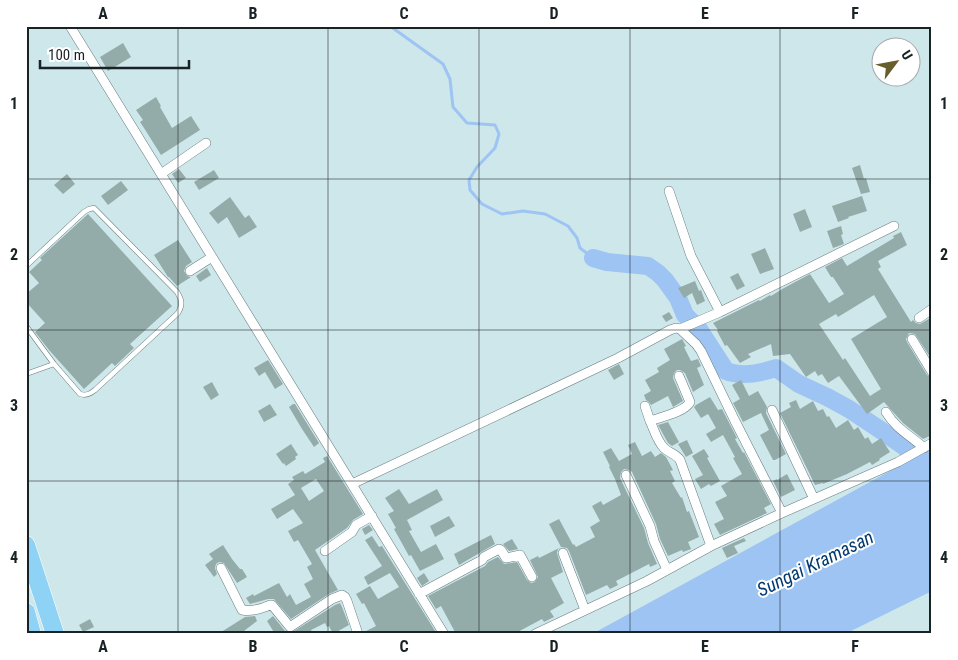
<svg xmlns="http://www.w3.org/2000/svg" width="958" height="660" font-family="'Roboto Condensed',sans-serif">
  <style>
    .water { fill: #9ec4f3 }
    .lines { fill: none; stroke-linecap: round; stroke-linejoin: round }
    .stream { stroke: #9ec4f3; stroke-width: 3 }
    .river { stroke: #9ec4f3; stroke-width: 18 }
    .building { fill: #94aca9; fill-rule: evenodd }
    .lane-casing { stroke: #677d81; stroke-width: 5.5 }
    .street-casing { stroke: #677d81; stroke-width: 10 }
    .highway-casing { stroke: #fff; stroke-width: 19 }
    .lane { stroke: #fff; stroke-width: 4.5 }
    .street { stroke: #fff; stroke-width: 9 }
    .highway { stroke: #8ed2f6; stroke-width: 18 }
    .grid { fill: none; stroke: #192224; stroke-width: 1; stroke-opacity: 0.55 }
    .labels { text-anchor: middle; stroke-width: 4; stroke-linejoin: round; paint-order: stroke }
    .water-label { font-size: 19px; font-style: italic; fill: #023a71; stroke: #fff }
    .neatline { fill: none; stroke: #192224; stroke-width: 2 }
    .grid-label { font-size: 16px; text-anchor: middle; font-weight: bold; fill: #192224 }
  </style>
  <rect width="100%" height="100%" fill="#cee7eb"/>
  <!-- water -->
  <path class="water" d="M932 448V591L845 634H592Z"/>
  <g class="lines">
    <!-- stream -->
    <path class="stream" d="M390 26 443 64 450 79 453 107 467 123 495 125 499 134 495 148 477 167 469 180 470 190 482 204 502 214 523 211 545 214 568 226 577 238 580 248 593 258"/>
    <!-- river -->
    <path class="river" d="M593 258 607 262 648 266 658 273 665 280 678 298 685 315 698 328 726 371C741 377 761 373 776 368L799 384 827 397 849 409 882 431 906 448 932 488"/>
  </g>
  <!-- building -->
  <path class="building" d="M123 43 131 57 108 71 100 57Z
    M156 97 161 106 160 107 172 128 191 116 200 130 161 155 144 128 140 122 143 120 136 110Z
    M860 165 864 179 866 178 870 192 861 194 852 168Z
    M179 169 186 178 178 183 172 174Z
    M214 170 219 178 199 190 194 182Z
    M67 174 75 184 63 194 54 185Z
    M121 181 128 190 108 205 101 196Z
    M862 196 867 211 848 217 849 218 838 222 832 206Z
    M230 197 245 218 249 215 257 227 239 238 227 217 218 224 209 213Z
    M805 209 812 227 800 232 793 214Z
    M88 214 172 306 130 344 134 348 115 366 112 363 84 389 49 350 35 332 45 323 26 302V294L39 283 29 272 42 260 40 258Z
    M841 226 843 234 841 235 844 244 833 248 827 231Z
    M901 232 907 245 878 261 881 267 878 269 911 322 913 320 916 323 920 324 932 317V360L915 334 909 333 906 339 907 342 927 375 932 378V435L923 439 903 423 884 402 867 414 839 376 828 383 822 374 818 376 815 371 806 377 790 354 773 356 771 344 748 354 751 357 740 363 727 345 725 346 717 331 718 330 713 323 759 300 760 301 770 295 771 296 784 288 810 274 829 303 844 294 833 277H831L825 267 842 258 847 266 894 238 893 236ZM874 295 887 317 851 339 881 389 870 396 845 358 843 360 819 324 836 314 838 317Z
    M178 240 192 262 186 266 184 271 187 276 191 277 177 286 169 277H168L154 255Z
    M765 248 774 269 760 274 751 254Z
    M207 268 211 275 200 282 196 276Z
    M738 273 745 286 737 290 730 277Z
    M695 281 699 291 701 290 705 301 697 305 692 293 684 298 678 288Z
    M669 312 673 318 666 322 662 316Z
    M682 339 686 346 684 347 691 361 698 359 701 366 697 368 704 385 693 392 685 373 680 370H677L674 373 673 378 683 401 673 407 668 396 651 405 649 402 646 400 644 395 651 391 645 380 659 372 657 368 670 360 664 349Z
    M268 360 283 384 275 389 265 372 259 376 254 368Z
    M619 364 624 374 614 380 608 370Z
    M741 380 749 396 758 391 767 407 766 413 786 454 775 460H773L760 435 769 430 761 413 743 422 733 403 740 399 732 385Z
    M212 382 219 395 211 400 203 387Z
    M710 397 718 410 722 409 737 438 735 439 743 453 744 452 771 504 764 508 767 513 720 535 714 524 724 519 715 502 727 496 721 486 742 474 733 458 735 457 723 435 711 442 706 434 716 428 708 414 701 418 694 407 696 405Z
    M796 400 800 409 813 401 818 411 823 409 827 417 829 416 836 428 848 420 854 430 858 427 865 439 868 437 872 444 881 438 890 452 879 459 880 460 872 465 870 462 847 474 823 484V483L815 485 780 413 791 407 789 403Z
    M270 404 277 415 264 422 258 411Z
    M293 404H295L319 443 314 447 302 429 289 407Z
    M668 422 679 442 672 446 668 443 658 425Z
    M687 440 693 453 686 457 678 444Z
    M635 442 642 456 651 451 655 457 661 453 666 457 673 470 670 471 675 481 672 483 681 498 682 497 687 512 689 511 699 537 688 542 691 549 683 552 682 550 668 556 660 539 656 524 632 472 629 470 624 469 621 472 620 478 644 528 648 543 657 564 650 567 649 564 616 581 618 585 610 589 607 585 586 595 569 551 567 548 561 547 558 549 557 553 563 572 551 578 564 603 550 611 554 617 544 622 542 619 514 634H456L441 606 436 609 428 596 485 566 488 562 498 557 504 564 517 562 527 580 531 583 535 582 538 577 530 560 538 556 539 558 561 547 549 524 559 519 573 545 574 544 576 547 595 537 590 527 600 521 592 506 601 501 603 505 621 495 615 479 609 467 610 466 603 452 611 448 619 461 632 454 628 445Z
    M291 444 298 455 295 457 296 459 286 466 284 463 283 464 276 454Z
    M704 449 709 457 707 458 720 481 711 486 709 484 701 489 695 479 703 475 692 456Z
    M327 456 363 514 353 520 347 528 315 550 338 590 329 594 291 619 274 599H268L250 604 246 598 253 594 254 596 279 583 287 597 290 594 296 605 311 597 304 584 313 579 307 567 312 564 298 540 294 542 288 531 303 523 293 509 277 519 271 509 295 495 288 484 294 480 292 477 303 471 305 474 325 462 323 458ZM316 479 324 491 309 501 301 488Z
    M787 474 795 490 781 497 773 481 777 479V480Z
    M399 489 409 504 437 489 443 500 407 520 412 530 409 531 421 552 436 544 444 559 420 571 411 555 409 556 394 529 396 528 388 514 394 511 385 498Z
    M449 516 455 526 435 537 430 526Z
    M369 525 373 530 365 535 362 529Z
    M491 535 495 544 459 565 454 554Z
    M372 536 379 547 382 546 437 634H364V632L376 626 364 603 362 604 356 594 370 586 378 599 399 587 390 573 368 585 364 577 382 566 365 540Z
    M744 538 746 541 734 546 738 553 727 558 722 548Z
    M512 539 518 549 509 551 503 544Z
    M223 545 232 559 240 569H242L247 577 237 583 224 563 219 562 216 564 215 568 217 574 214 577 205 565 213 559 209 554Z
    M424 573 429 581 422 586 417 578Z
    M340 603 342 607 349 625 333 634 329 626 327 627 325 623 311 630 313 634H275L267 621 273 616 285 631 291 633 335 605Z
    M255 616 257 621 244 631 246 634H218L245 617Z
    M90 619 94 627 83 632 79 625Z"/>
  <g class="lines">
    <!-- lane casing -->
    <g class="lane-casing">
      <path id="lane" d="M26 266 84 212 89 209 94 208 177 292C182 300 183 305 178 313L95 390C90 394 86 396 80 394L54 364 26 326
        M26 374 54 364"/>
    </g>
    <!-- street casing -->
    <g class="street-casing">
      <path id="street" d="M70 26 444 634
        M161 174 206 143
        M669 191 691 256 720 312
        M190 271 212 257
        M919 318 932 309
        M680 329 696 344 701 351 735 421 782 513
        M912 339 932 372
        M679 376 690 402C685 412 661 417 650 421 654 429 657 441 664 448 669 453 676 454 680 460L711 546
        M645 406 650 421
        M772 410 814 499
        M886 412C896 429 910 435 924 448
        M626 475 650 526 654 541 667 570
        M352 484 618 358 670 330 676 328 680 329 720 312 894 226
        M325 551 352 532 356 525 372 516
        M563 553 585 610
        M221 568 242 610C252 612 261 609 270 605H272L290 627 332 599 342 595 345 597 347 601 358 634
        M419 594 482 560 484 557 499 549 501 550 506 558 520 555 532 577
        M535 634 647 581 711 546 782 513 898 462 932 443"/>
    </g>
    <!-- highway casing -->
    <g class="highway-casing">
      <path id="highway" d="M26 545 55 634
        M26 612 32 634"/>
    </g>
    <!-- lane -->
    <use href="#lane" class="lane"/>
    <!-- street -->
    <use href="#street" class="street"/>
    <!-- highway -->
    <use href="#highway" class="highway"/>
  </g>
  <!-- grid -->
  <path class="grid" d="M178 26V634M328 26V634M479 26V634M630 26V634M780 26V634M26 179H932M26 330H932M26 481H932"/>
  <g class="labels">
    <!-- water labels -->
    <g class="water-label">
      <text transform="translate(815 563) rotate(-26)" y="7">Sungai Kramasan</text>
    </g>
  </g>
  <!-- border -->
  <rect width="958" height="660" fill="none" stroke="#ffffff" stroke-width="55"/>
  <!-- north arrow -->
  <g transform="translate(896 62) rotate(58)"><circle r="24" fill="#ffffff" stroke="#a3a7a7"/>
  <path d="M0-4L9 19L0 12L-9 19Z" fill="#685e2b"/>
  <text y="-8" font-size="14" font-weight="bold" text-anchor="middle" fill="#192224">U</text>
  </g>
  <!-- scale -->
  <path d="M40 60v8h149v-8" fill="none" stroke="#192224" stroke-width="2.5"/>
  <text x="48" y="60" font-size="15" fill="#192224" stroke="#ffffff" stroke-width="4" paint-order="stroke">100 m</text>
  <rect x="28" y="28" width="902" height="604" class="neatline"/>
  <g class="grid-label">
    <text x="103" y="19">A</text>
    <text x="253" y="19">B</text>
    <text x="404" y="19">C</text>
    <text x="554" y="19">D</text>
    <text x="705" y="19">E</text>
    <text x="855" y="19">F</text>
    <text x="14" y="109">1</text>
    <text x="944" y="109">1</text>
    <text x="14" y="260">2</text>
    <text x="944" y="260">2</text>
    <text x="14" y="411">3</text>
    <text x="944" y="411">3</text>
    <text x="14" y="563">4</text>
    <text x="944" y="563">4</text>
    <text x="103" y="652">A</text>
    <text x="253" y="652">B</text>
    <text x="404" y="652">C</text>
    <text x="554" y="652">D</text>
    <text x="705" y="652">E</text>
    <text x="855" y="652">F</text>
  </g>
</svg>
